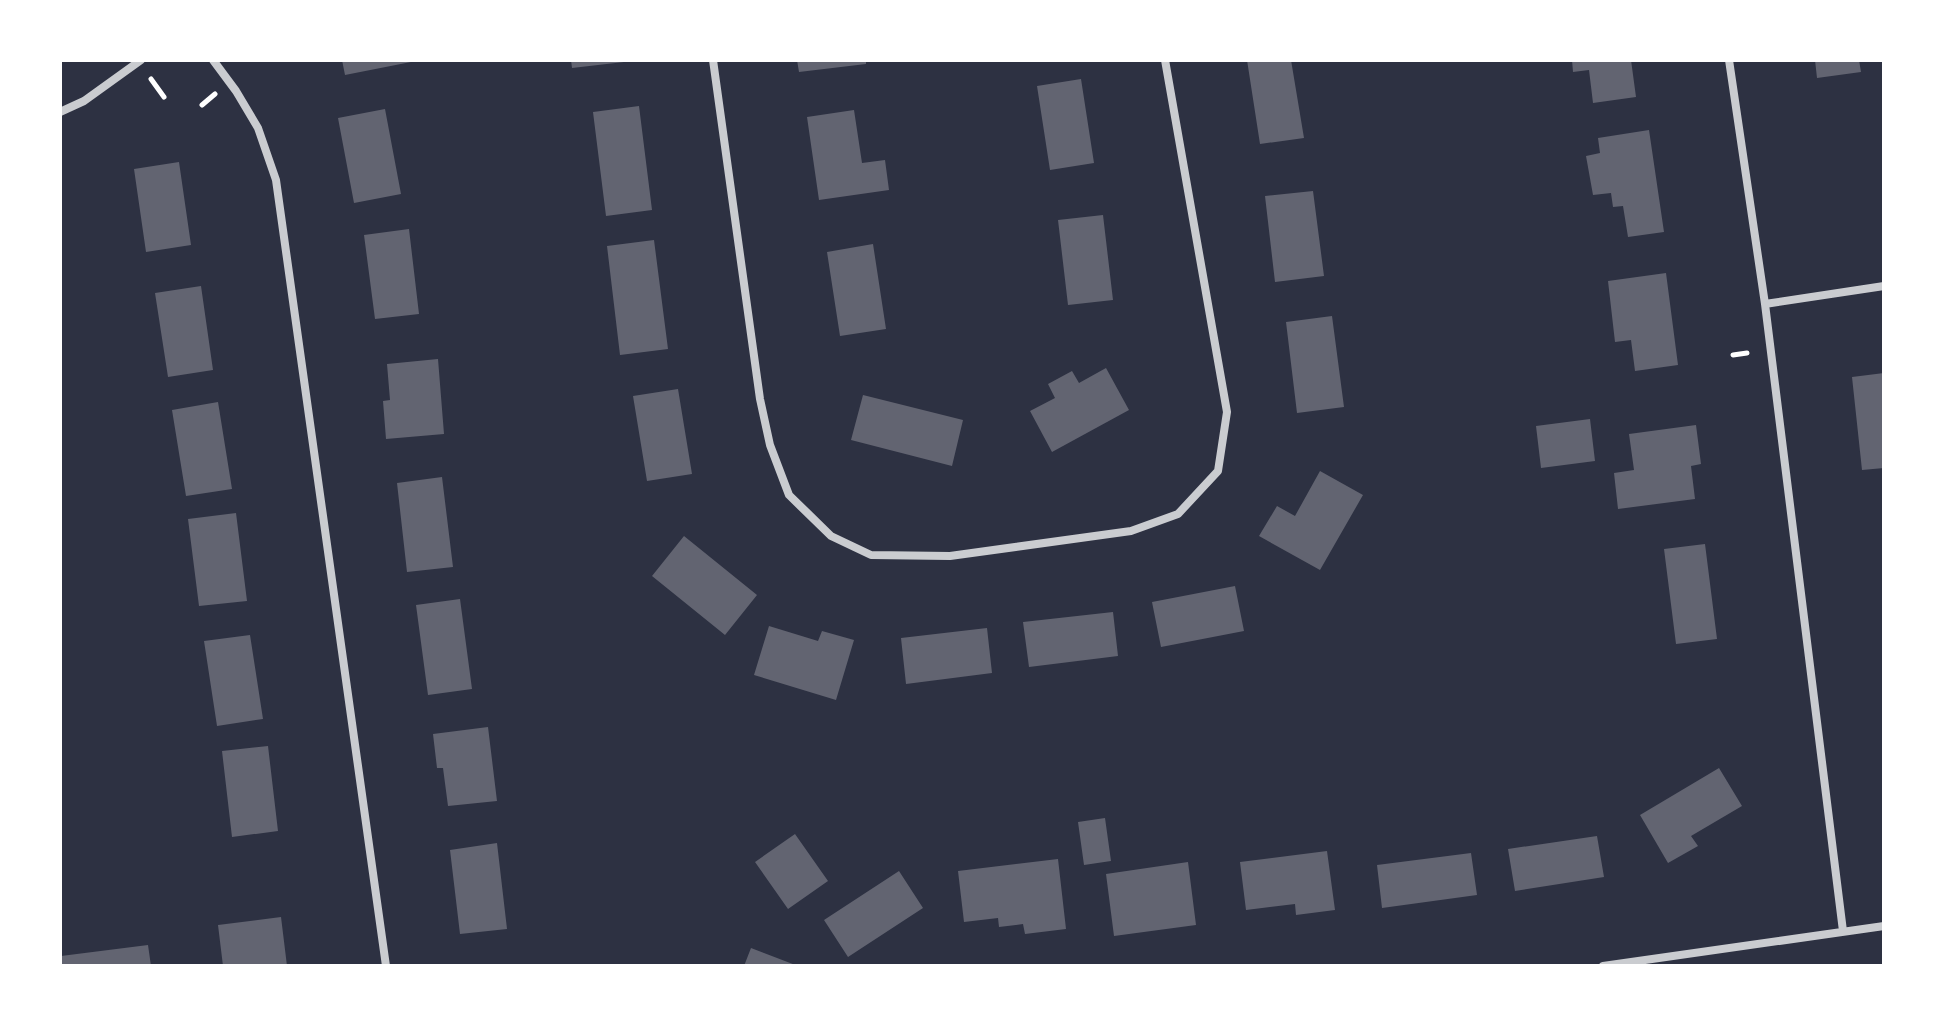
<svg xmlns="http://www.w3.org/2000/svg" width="1944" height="1026" font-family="'Noto Serif',serif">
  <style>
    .building { fill: #626471 }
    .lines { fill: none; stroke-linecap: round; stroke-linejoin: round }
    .path { stroke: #fff; stroke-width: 5 }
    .minor { stroke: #caccd0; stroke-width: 8 }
  </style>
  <rect width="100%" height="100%" fill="#2d3142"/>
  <!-- building -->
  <path class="building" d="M342 60H416V61L345 75Z
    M571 60H624V62L572 68Z
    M797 60H866V64L799 72Z
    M1247 60H1291L1304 138 1260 144Z
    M1572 60H1631L1636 97 1593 103 1589 70 1573 72Z
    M1815 60H1859L1861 72 1817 78Z
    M1081 79 1094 163 1050 170 1037 86Z
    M639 106 652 210 606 216 593 112Z
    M385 109 401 194 354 203 338 118Z
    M854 110 862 163 885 160 889 190 819 200 807 117Z
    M1649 130 1664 232 1628 237 1623 206 1613 207 1611 193 1593 195 1586 156 1600 153 1598 138Z
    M179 162 191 245 146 252 134 169Z
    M1313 191 1324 276 1275 282 1265 196Z
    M1103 215 1113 300 1068 305 1058 220Z
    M409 229 419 314 375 319 364 235Z
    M654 240 668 349 620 355 607 246Z
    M873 244 886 329 840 336 827 252Z
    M1666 273 1678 365 1635 371 1631 340 1615 342 1608 281Z
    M201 286 213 370 168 377 155 293Z
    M1332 316 1344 407 1297 413 1286 322Z
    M438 359 444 434 386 439 383 401 390 400 387 364Z
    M1106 368 1129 410 1052 452 1030 411 1055 398 1048 384 1072 371 1079 383Z
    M1884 373V468L1862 470 1852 377Z
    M678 389 692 474 647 481 633 396Z
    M863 395 963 420 952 466 851 440Z
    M218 402 232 489 186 496 172 410Z
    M1590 419 1595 461 1541 468 1536 426Z
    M1696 425 1701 464 1691 466 1695 499 1618 509 1614 473 1634 470 1629 434Z
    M1320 471 1363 495 1320 570 1259 536 1277 506 1295 516Z
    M442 477 453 567 407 572 397 483Z
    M236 513 247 601 199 606 188 519Z
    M684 536 757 595 725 635 652 576Z
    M1705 544 1717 639 1676 644 1664 549Z
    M1235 586 1244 631 1161 647 1152 602Z
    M460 599 472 689 428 695 416 605Z
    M1113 612 1118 656 1029 667 1023 622Z
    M769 626 818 641 822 631 854 640 836 700 754 675Z
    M987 628 992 673 906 684 901 638Z
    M250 635 263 719 217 726 204 641Z
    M488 727 497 801 448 806 443 768H437L433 734Z
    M268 746 278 831 232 837 222 751Z
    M1719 768 1742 806 1691 836 1698 846 1668 863 1640 815Z
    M1105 818 1111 861 1084 865 1078 822Z
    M795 834 828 881 788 909 755 862Z
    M1597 836 1604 877 1515 891 1508 849Z
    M497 843 507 929 460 934 450 850Z
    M1327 851 1335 910 1296 915 1295 904 1246 910 1240 862Z
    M1471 853 1477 895 1382 908 1377 865Z
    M1058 859 1066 929 1025 934 1023 924 999 927 998 918 964 922 958 871Z
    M1188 862 1196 925 1114 936 1106 874Z
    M899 871 923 908 848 957 824 920Z
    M281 917 287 966H223L218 925Z
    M148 945 151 966H62L61 956Z
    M751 948 798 966H744Z"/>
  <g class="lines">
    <!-- path -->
    <path class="path" d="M151 79 164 97
      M202 105 215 94
      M1733 355 1747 353"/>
    <!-- minor -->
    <path class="minor" d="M213 60 236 91 258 128 276 180 386 966
      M713 60 760 399 770 445 789 495 831 536 871 555 950 556 1131 531 1178 514 1218 471 1227 412 1165 60
      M1729 60 1765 304 1843 931
      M60 112 84 101 141 60
      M1765 304 1884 286
      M1603 966 1884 926"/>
  </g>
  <!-- border -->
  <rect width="1944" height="1026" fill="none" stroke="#ffffff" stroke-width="124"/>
</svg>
